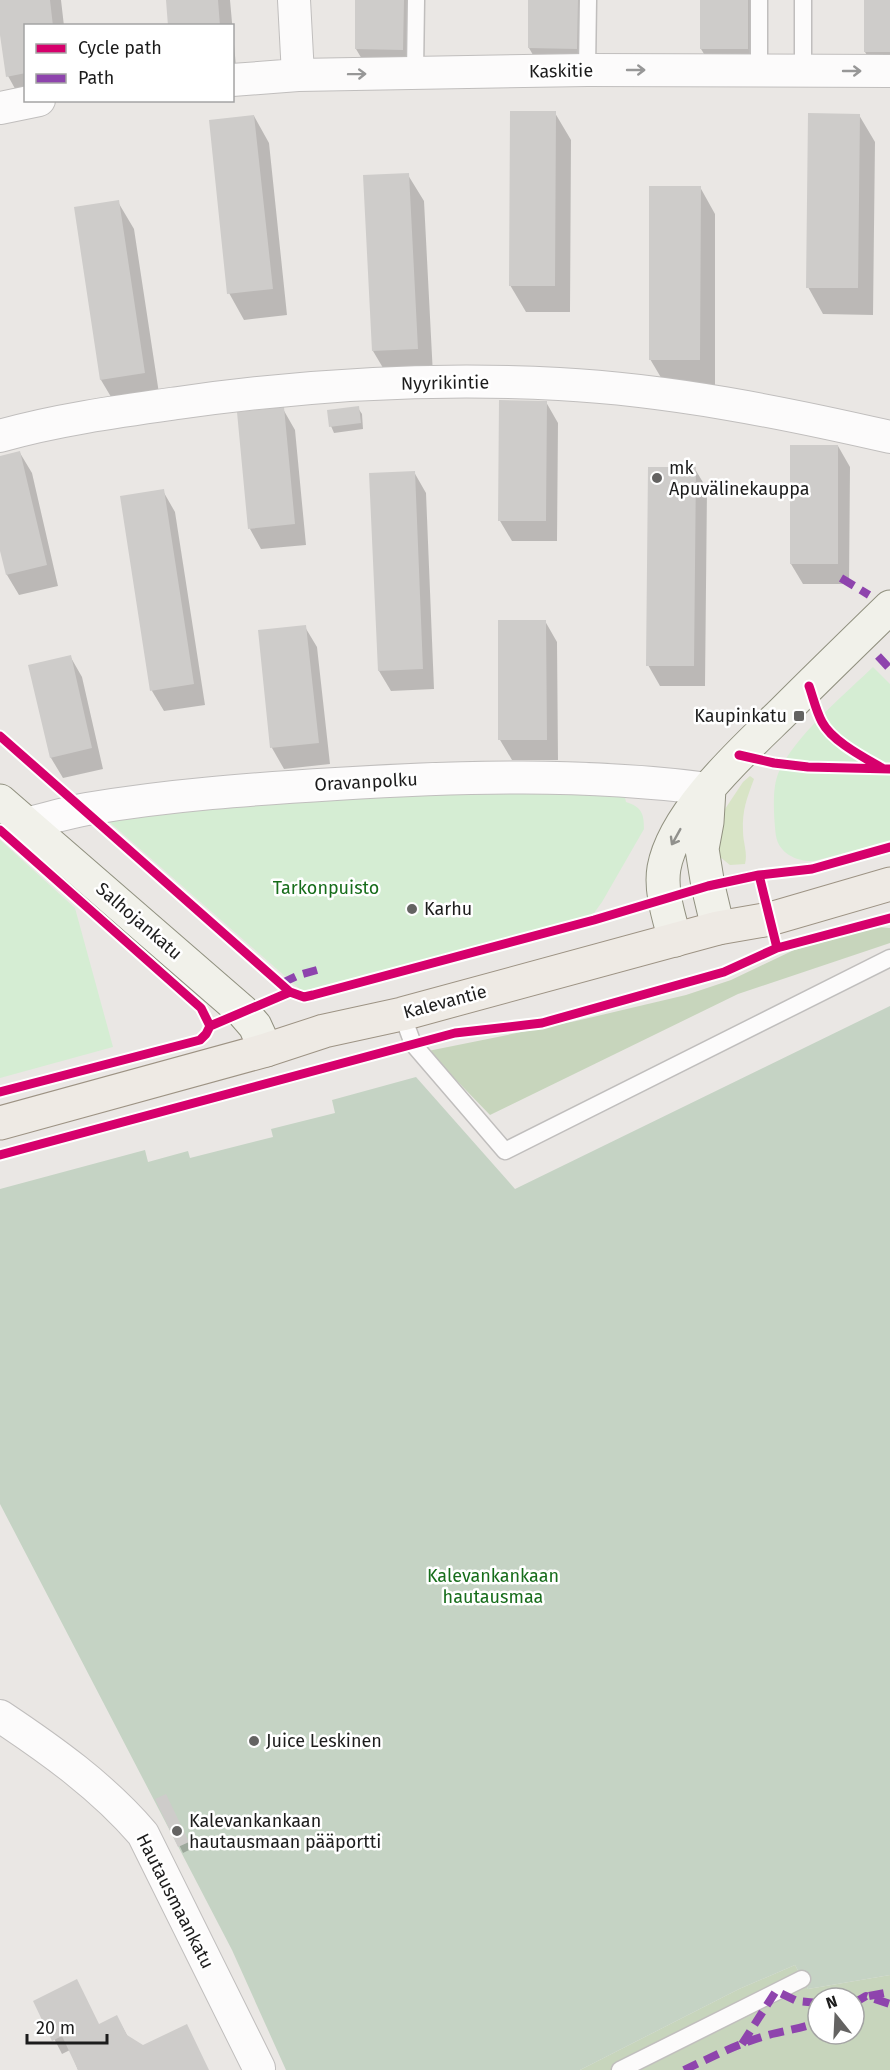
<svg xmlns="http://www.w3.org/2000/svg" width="890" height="2070" font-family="'Fira Sans',sans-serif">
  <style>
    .grass { fill: #d8e4c6 }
    .forest { fill: #c7d5bc; fill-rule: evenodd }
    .cemetery { fill: #c5d3c4 }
    .park { fill: #d5edd3 }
    .shadow { fill: #0003 }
    .building { fill: #ceccca }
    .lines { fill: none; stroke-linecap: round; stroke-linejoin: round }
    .lane-casing { stroke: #c0bebd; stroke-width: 19 }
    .street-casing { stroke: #c0bebd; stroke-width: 34 }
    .secondary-casing { stroke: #90907f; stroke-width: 35 }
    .primary-casing { stroke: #9d9384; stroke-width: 35 }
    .lane { stroke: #fcfbfb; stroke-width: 16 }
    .street { stroke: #fcfbfb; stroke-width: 32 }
    .secondary { stroke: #f1f1ea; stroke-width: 33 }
    .primary { stroke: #eeeae4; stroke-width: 33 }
    .quiet { stroke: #8e44ad; stroke-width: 8; stroke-dasharray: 15 8; stroke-linecap: butt }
    .cycleway-casing { stroke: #fff; stroke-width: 13 }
    .cycleway { stroke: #d6006c; stroke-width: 9 }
    .oneway { stroke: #979797 }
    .oneway2 { stroke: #91918d }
    .poi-dot { fill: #646362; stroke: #fff; stroke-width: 2 }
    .labels { text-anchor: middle; stroke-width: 5; stroke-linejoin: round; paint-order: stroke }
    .street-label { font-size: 18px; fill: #1c1c1c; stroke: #fff }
    .poi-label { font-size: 18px; fill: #1c1c1c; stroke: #fff; text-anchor: start }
    .park-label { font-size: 18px; fill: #176d1b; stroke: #fff }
  </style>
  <rect width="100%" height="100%" fill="#eae7e4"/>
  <!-- grass -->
  <path class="grass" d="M750 776 754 779C747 798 742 810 743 831 743 843 748 853 745 864L730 865 715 853 721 815 743 782Z"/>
  <!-- forest -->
  <path class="forest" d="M878 927 890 928V943L738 994 490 1115 428 1051 576 1021 686 995 731 980 794 950Z
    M795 1965 808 1989 890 1975V2070H580L739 1989ZM818 1998H854V2034H818Z"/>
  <!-- cemetery -->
  <path class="cemetery" d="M890 1006V1975L808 1989 795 1965 739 1989 580 2070H286L232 1950 0 1504V1189L145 1150 148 1162 188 1151 190 1158 273 1137 271 1129 335 1113 332 1100 416 1077 515 1189Z"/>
  <!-- park -->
  <path class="park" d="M873 667 890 684V841L814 861C798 862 779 854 776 836 774 820 772 792 777 777 788 742 846 693 873 667Z
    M418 788 624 793 626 802C642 807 644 814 644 829L602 902 594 913 584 918 302 991 106 819Z
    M0 840 75 908 113 1047 0 1078Z"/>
  <!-- shadow -->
  <path class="shadow" d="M0 0H61L64 26H26V100L23 103 8 76 0 25Z
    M168 0H230L237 78H232V26H170Z
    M357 0H419L418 76H372L356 49Z
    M530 0H593L592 75 544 74 529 48Z
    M701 0H763V75H717L701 49Z
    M866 0H890V79L881 78 865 52Z
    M555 113 571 140 570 312H526L510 285Z
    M859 115 875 142 873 315 823 314 808 287Z
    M254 116 269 143 287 315 244 320 229 293Z
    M408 175 424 201 433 375 389 378 373 351Z
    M700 187 715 214V386H666L650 359Z
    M118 202 134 229 160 400 117 407 101 380 76 208Z
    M546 402 558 423 557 541H512L500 521Z
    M358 408 362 414 363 429 334 433 331 426Z
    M283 409 295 430 306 545 261 549 250 529Z
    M838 446 850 467 849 584H803L791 564Z
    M20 453 32 473 58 586 19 595 7 575 0 545V457Z
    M695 469 707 489 705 686H660L648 665Z
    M414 472 426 493 434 689 391 691 379 671Z
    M163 491 175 512 205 705 164 711 152 691 122 498Z
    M545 621 557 642 558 760H512L500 740Z
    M305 627 317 647 330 764 284 769 272 748 260 631Z
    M70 656 82 677 103 769 63 778 51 758Z
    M157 1799 169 1802 191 1849 183 1853Z
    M35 2001 99 2025 117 2017 128 2037 143 2047 208 2070H78L70 2050 62 2054Z"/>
  <!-- building -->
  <path class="building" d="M0 0H50L53 26H26V73L6 77 0 35Z
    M166 0H218L220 26H168Z
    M355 0H404L403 50 355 49Z
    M528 0H578L577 49 528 48Z
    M700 0H748V49H700Z
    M864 0H890V52H864Z
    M510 111H556L555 286H509Z
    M808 113 860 114 858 288H806Z
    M254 115 273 289 227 294 209 120Z
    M409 173 418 349 372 351 363 175Z
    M649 186H701L700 360H649Z
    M119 200 145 373 100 380 74 207Z
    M499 400 547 401 546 521H498Z
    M359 406 361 423 329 427 327 410Z
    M284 407 295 524 248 529 237 412Z
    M790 445H838V564H790Z
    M20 451 47 565 6 575 0 551V456Z
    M648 467H696L694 666H646Z
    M415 471 423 669 378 671 369 473Z
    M164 489 194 684 150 691 120 496Z
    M498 620H546L547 740H498Z
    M306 625 319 743 270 748 258 630Z
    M71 655 92 748 50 758 28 665Z
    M166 1794 189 1842 178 1847 155 1799Z
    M77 1979 99 2024 117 2015 127 2035 143 2045 187 2024 209 2070H78L62 2036 52 2041 33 2001Z"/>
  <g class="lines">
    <!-- lane casing -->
    <g class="lane-casing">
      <path id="lane" d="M587 70 588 0
        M759 71V0
        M803 71V0
        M415 73 416 0
        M402 1014 413 1044 505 1151 890 958
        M620 2070 802 1979"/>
    </g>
    <!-- street casing -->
    <g class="street-casing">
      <path id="street" d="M294 0 298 75
        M232 80 298 75 587 70 890 71
        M0 108 39 100
        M0 436C55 420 121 411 178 403 304 385 432 377 559 384 670 390 781 412 890 437
        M25 824C46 819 66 813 87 809 169 795 253 789 336 784 460 776 586 773 709 789
        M0 1716C51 1750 103 1787 143 1834L259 2068"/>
    </g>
    <!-- secondary casing -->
    <g class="secondary-casing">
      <path id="secondary" d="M709 789 707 822 702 849 708 886 718 928
        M0 801 242 1011 255 1026 266 1050
        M675 940C669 917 660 891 664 868 674 813 743 751 782 713 818 677 854 642 890 607"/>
    </g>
    <!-- primary casing -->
    <g class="primary-casing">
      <path id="primary" d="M0 1123 266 1050 324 1031 402 1014 718 928 770 919 890 884"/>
    </g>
    <!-- lane -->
    <use href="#lane" class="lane"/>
    <!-- street -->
    <use href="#street" class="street"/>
    <!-- secondary -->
    <use href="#secondary" class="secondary"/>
    <!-- primary -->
    <use href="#primary" class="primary"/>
    <!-- quiet -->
    <path class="quiet" d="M841 578 869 595
      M878 656 890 669
      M282 983 299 975 317 970
      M869 1996 890 1992
      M854 2003 866 1996 890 2004
      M742 2044 776 1991 797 2001 818 2003
      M684 2070C712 2057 741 2042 772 2034 788 2030 803 2028 818 2022"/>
    <!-- cycleway casing -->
    <g class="cycleway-casing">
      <path id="cycleway" d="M809 686C813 697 816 711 822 722 832 741 863 757 882 768
        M0 736 290 992
        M739 755 774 763 808 767 890 769
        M0 830 201 1008 210 1026
        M759 875 777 948
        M0 1092 200 1040 206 1034 210 1026 290 992 304 997 313 995 594 920 708 886 759 875 812 869 890 847
        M0 1155 455 1033 542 1023 724 972 777 948 890 918"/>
    </g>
    <!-- cycleway -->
    <use href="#cycleway" class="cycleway"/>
  </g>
  <!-- one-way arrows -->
  <defs><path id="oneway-shaft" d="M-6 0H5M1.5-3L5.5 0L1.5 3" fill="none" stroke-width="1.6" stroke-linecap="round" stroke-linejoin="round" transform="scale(1.5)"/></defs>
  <g class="oneway">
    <use href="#oneway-shaft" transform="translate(636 70)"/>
    <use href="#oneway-shaft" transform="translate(852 71)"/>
    <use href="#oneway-shaft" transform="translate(357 74) rotate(-1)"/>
  </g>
  <use class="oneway2" href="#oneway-shaft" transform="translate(676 837) rotate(119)"/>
  <!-- markers -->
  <g class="poi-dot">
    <circle cx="657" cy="478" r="6"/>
    <rect x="793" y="710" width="12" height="12" rx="3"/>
    <circle cx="412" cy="909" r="6"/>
    <circle cx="254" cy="1741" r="6"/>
    <circle cx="177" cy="1831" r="6"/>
  </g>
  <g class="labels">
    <!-- street labels -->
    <g class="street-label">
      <text transform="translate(561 71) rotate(-1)" y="6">Kaskitie</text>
      <text transform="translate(445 383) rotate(-1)" y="6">Nyyrikintie</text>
      <text transform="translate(366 782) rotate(-3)" y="6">Oravanpolku</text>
      <text transform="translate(139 921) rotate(41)" y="6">Salhojankatu</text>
      <text transform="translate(445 1002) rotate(-15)" y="6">Kalevantie</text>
      <text transform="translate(175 1901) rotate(63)" y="6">Hautausmaankatu</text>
    </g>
    <!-- poi labels -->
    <g class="poi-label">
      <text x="669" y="474">mk<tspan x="669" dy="21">Apuvälinekauppa</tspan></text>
      <text x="787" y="722" text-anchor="end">Kaupinkatu</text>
      <text x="424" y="915">Karhu</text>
      <text x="266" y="1747">Juice Leskinen</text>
      <text x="189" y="1827">Kalevankankaan<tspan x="189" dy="21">hautausmaan pääportti</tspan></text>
    </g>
    <!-- park labels -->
    <g class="park-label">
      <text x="326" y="894">Tarkonpuisto</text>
      <text x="493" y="1582">Kalevankankaan<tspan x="493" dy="21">hautausmaa</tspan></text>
    </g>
  </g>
  <!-- legend -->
  <rect x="24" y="24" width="210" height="78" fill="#ffffff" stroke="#a4a4a4" stroke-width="1.5"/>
  <rect x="36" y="44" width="30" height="9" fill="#d6006c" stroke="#a4a4a4" stroke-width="1.5"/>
  <text x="78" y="54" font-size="18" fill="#1c1c1c">Cycle path</text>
  <rect x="36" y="74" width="30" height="9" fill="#8e44ad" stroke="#a4a4a4" stroke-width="1.5"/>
  <text x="78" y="84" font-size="18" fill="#1c1c1c">Path</text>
  <!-- north arrow -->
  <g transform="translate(836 2016) rotate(342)"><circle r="28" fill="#ffffff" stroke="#a4a4a4" stroke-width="1.5"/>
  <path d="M0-4.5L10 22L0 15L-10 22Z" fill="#646362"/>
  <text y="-9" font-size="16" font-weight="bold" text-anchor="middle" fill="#1c1c1c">N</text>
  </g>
  <!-- scale -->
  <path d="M27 2034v9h80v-9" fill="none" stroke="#1c1c1c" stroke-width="3"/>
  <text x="36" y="2034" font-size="18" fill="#1c1c1c" stroke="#ffffff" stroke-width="4.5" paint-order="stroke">20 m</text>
</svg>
